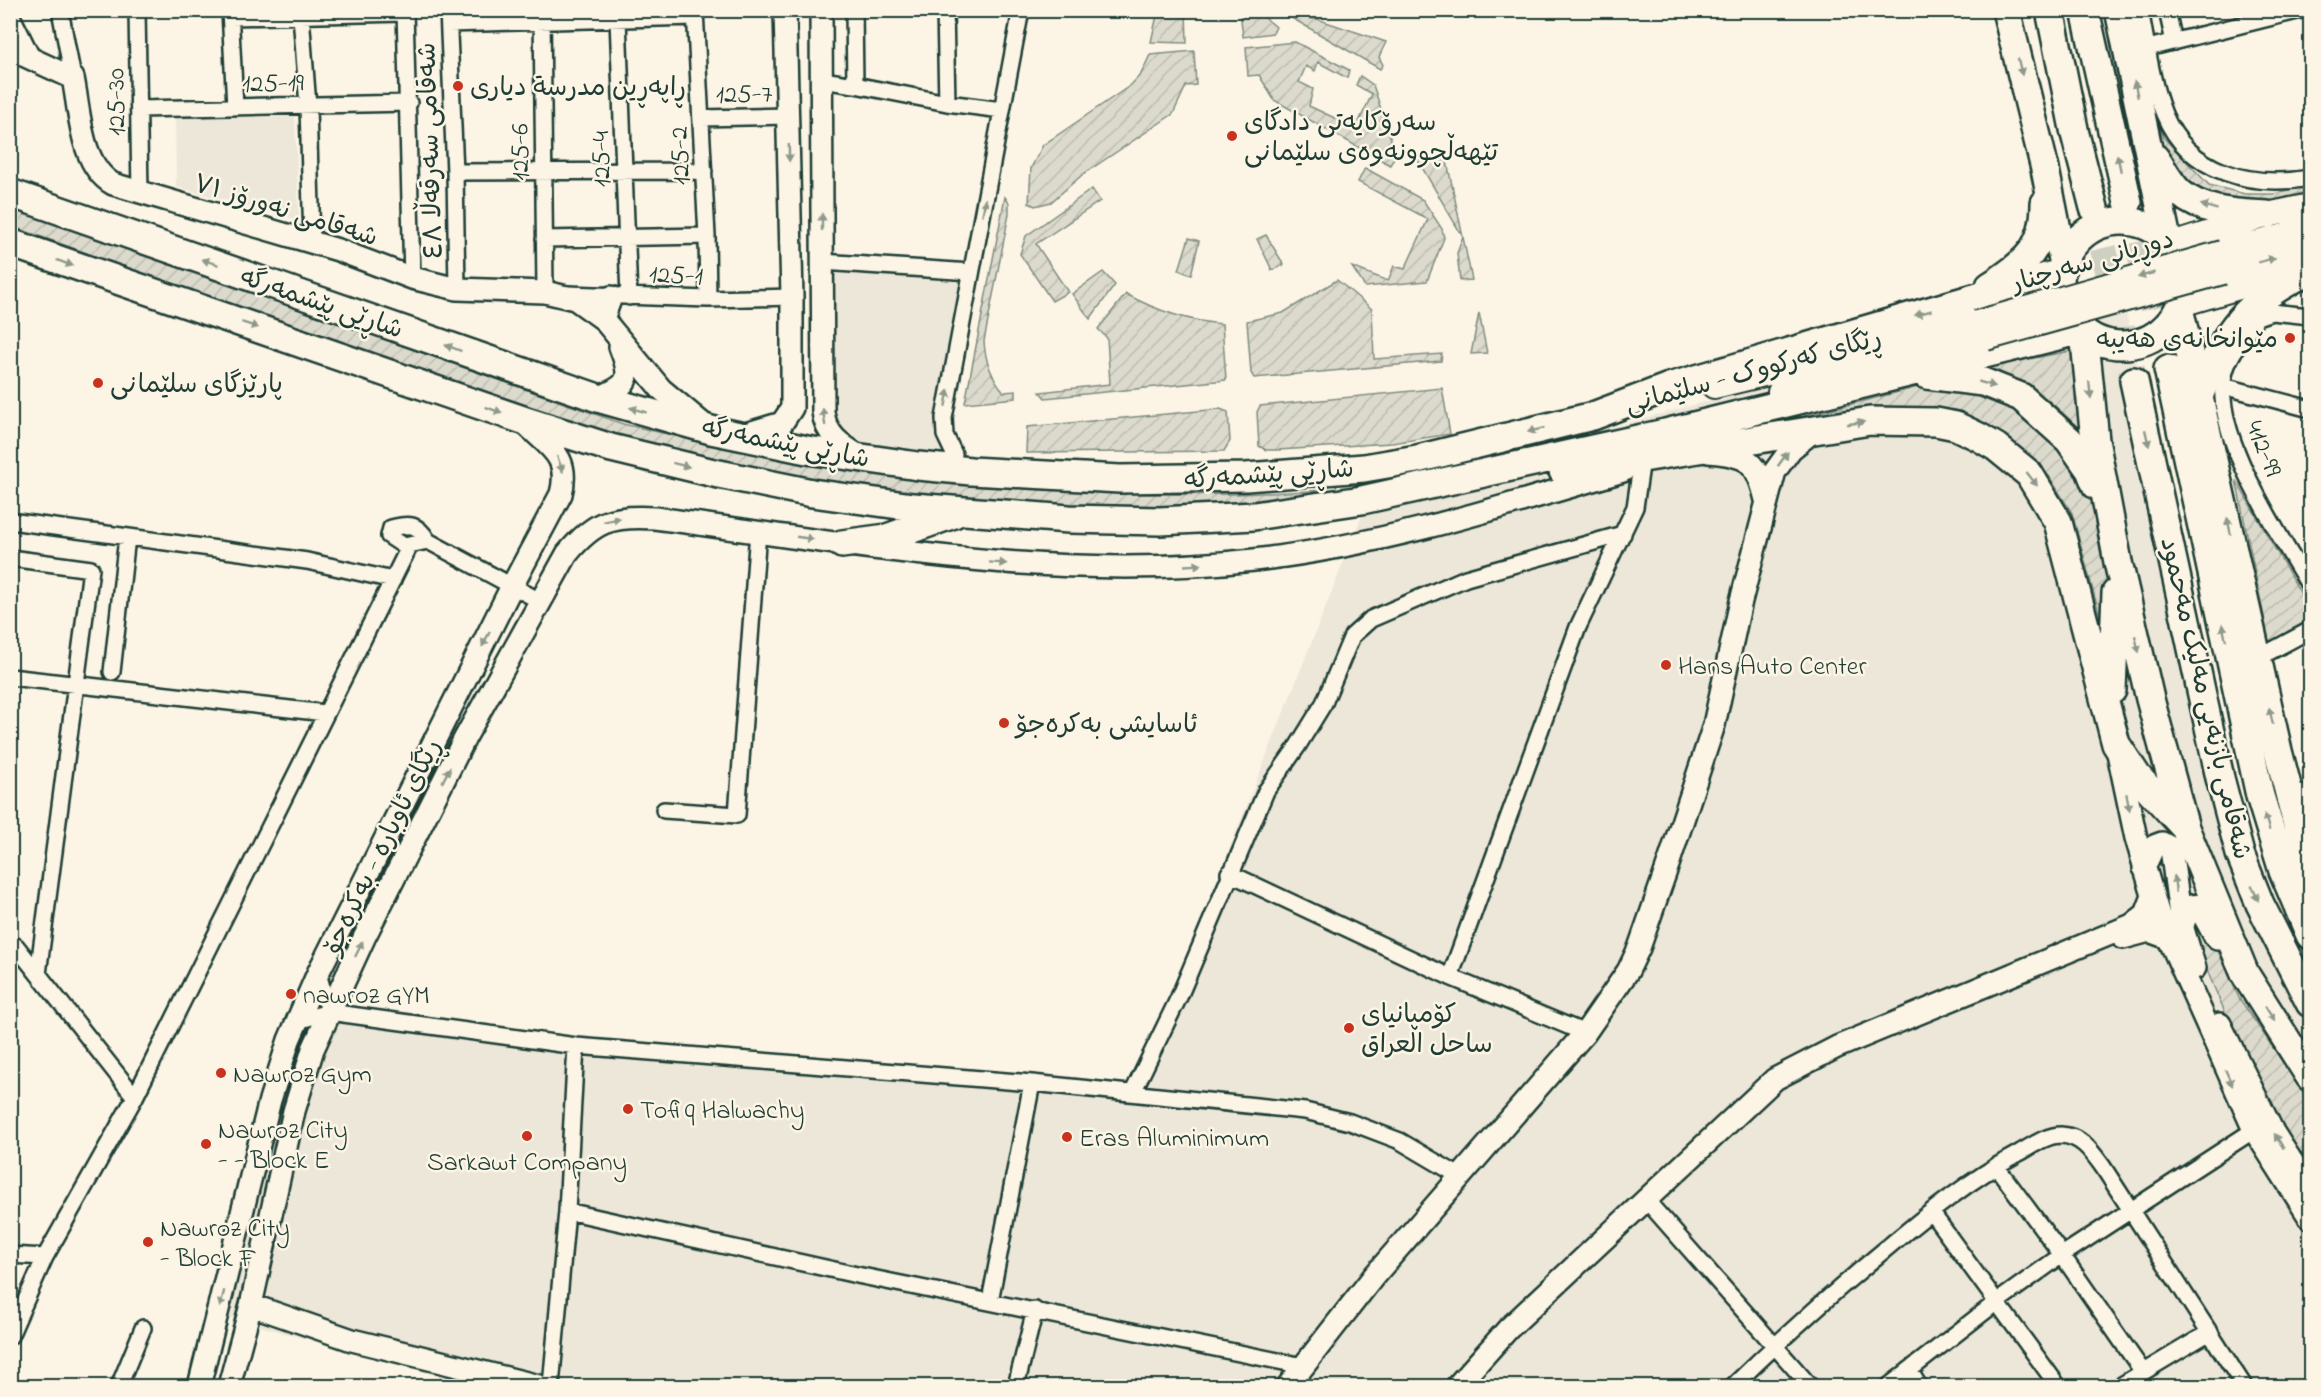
<svg xmlns="http://www.w3.org/2000/svg" width="2321" height="1397" font-family="'Indie Flower','Playpen Sans Arabic',sans-serif">
  <style>
    .built { fill: #ece7d8 }
    .garden { fill: url(#garden-furrows); stroke: #7e8c80; stroke-width: 1.5 }
    .lines { fill: none; stroke-linecap: round; stroke-linejoin: round }
    .highway-tunnel { stroke: #d0d0c2; stroke-width: 27; stroke-dasharray: 27 14; stroke-linecap: butt }
    .street-casing { stroke: #1f3d34; stroke-width: 20 }
    .secondary-casing { stroke: #1f3d34; stroke-width: 26 }
    .primary-casing { stroke: #1f3d34; stroke-width: 28 }
    .highway-casing { stroke: #1f3d34; stroke-width: 32 }
    .street { stroke: #fcf5e5; stroke-width: 15 }
    .secondary { stroke: #fcf5e5; stroke-width: 21 }
    .primary { stroke: #fcf5e5; stroke-width: 24 }
    .highway { stroke: #fcf5e5; stroke-width: 27 }
    .primary-bridge-casing { stroke: #1f3d34; stroke-width: 28; stroke-linecap: butt }
    .primary-bridge { stroke: #fcf5e5; stroke-width: 24 }
    .oneway { fill: #8e998c }
    .poi-dot { fill: #c8321e; stroke: #fcf5e5; stroke-width: 2 }
    .labels { text-anchor: middle; stroke-width: 5; stroke-linejoin: round; paint-order: stroke }
    .street-label { font-size: 26px; fill: #1f3d34; stroke: #fcf5e5 }
    .poi-label { font-size: 26px; fill: #1f3d34; stroke: #fcf5e5; text-anchor: start }
  </style>
  <defs>
    <pattern id="garden-furrows" width="10" height="10" patternUnits="userSpaceOnUse" patternTransform="scale(1.5)"><rect width="10" height="10" fill="#dcdacc"/><path d="M-1 1l2-2M0 10L10 0M9 11l2-2" fill="none" stroke="#bcbcb0"/></pattern>
  </defs>
  <rect width="100%" height="100%" fill="#fcf5e5"/>
  <filter id="ink" filterUnits="userSpaceOnUse"><feTurbulence type="fractalNoise" baseFrequency=".0167" numOctaves="2"/><feDisplacementMap in="SourceGraphic" scale="12" xChannelSelector="R" yChannelSelector="G"/><feConvolveMatrix kernelMatrix="1 2 1 2 8 2 1 2 1" color-interpolation-filters="sRGB"/></filter>
  <g filter="url(#ink)">
    <!-- built -->
    <path class="built" d="M175 116 295 117 299 220 176 187Z
      M822 262 971 272 944 418 950 454 840 443 831 435Z
      M2121 288 2219 737 2260 879 2310 991V1386H474L227 1317 290 1068 316 1009 533 1040 1133 1092 1374 485 1536 448Z"/>
    <!-- garden -->
    <path class="garden" d="M1158 11H1186L1187 43 1151 42Z
      M1240 11C1255 10 1265 17 1276 27L1273 33 1243 37Z
      M1290 17 1317 19 1386 42 1379 57 1383 65 1380 69Z
      M1295 42 1349 70 1347 78 1318 62 1315 71 1306 66 1299 82 1313 89 1309 106 1356 128 1372 94 1356 85 1360 76 1373 85 1396 154 1390 165 1274 100 1259 75 1248 76 1246 47Z
      M1194 51 1196 85 1186 86 1173 114 1082 175 1051 202 1035 206 1029 203 1031 168 1043 145 1131 85 1141 74 1150 55Z
      M2155 118 2164 138 2209 185 2245 194H2274L2310 184V191L2263 203 2221 204 2177 178 2160 150Z
      M1445 152 1472 280 1460 281 1457 253 1463 237 1417 159Z
      M1365 168 1423 200 1442 229 1444 238 1427 281 1365 287 1352 267 1388 281 1394 266 1405 269 1428 219 1358 182Z
      M1092 189 1100 201 1036 244 1068 292 1052 301 1020 254 1026 236Z
      M1005 197 1009 203V214L984 341C985 361 991 377 1004 392L1016 391V398L965 403Z
      M11 207 623 424C866 481 1114 509 1364 487L1248 508 1091 511 904 495 786 478 676 455 483 394 11 226Z
      M1266 235 1284 265 1272 270 1257 239Z
      M1189 238 1199 241 1191 275 1179 270Z
      M1103 272 1115 285 1090 319 1072 294Z
      M1337 280 1372 309 1374 359 1442 354 1441 361 1254 378 1251 373 1247 321 1283 313Z
      M1126 294C1157 311 1187 321 1222 324L1226 380 1045 398 1040 392 1110 384 1107 338 1098 329Z
      M1479 313 1487 353 1471 354Z
      M2071 351 2088 439C2056 403 2032 384 1987 367Z
      M1918 387 1961 389 1997 398 2034 422 2063 449 2085 481 2110 553 2104 631 2072 513 2049 476 2015 443 1979 426 1735 434Z
      M1442 388 1450 434 1392 443 1278 450H1266L1259 446 1257 412 1260 406Z
      M1220 409 1228 412 1230 441 1224 451 1026 453 1027 427Z
      M2236 480 2310 610V624L2270 646Z
      M2194 922 2206 924 2239 998 2310 1102V1177C2289 1146 2189 951 2194 922Z"/>
    <g class="lines">
      <!-- highway-tunnel -->
      <path class="highway-tunnel" d="M2128 202 2168 369
        M2094 208 2134 381"/>
      <!-- street casing -->
      <g class="street-casing">
        <path id="street" d="M60 10 73 78
          M137 10 140 194
          M230 10 235 107
          M405 10 412 278
          M448 10 455 172 457 289
          M542 10 545 292
          M695 10 707 236 708 299
          M945 10 947 103
          M2140 10C2147 44 2151 82 2164 114 2189 174 2252 188 2310 178
          M2167 10 2174 42
          M10 12 33 59
          M301 15 308 106 312 242
          M231 17 405 13
          M618 19 629 297
          M449 24 695 17
          M2148 48 2301 10
          M822 80 855 85 854 10
          M855 85 947 103 1002 110
          M139 109 409 103
          M701 118 789 116
          M455 172 704 171
          M544 239 707 236
          M822 262 971 272
          M567 294 708 299 792 297
          M2310 316 2272 312 2257 317C2247 333 2232 350 2226 368 2206 428 2281 536 2310 587
          M2223 386 2310 409
          M954 454 945 435 944 418 1021 10
          M10 521 307 561 393 580
          M428 541 404 546 389 536 391 528C411 524 417 523 428 541L540 601
          M10 558 91 569 38 974
          M2258 658 2310 630
          M112 672 127 537
          M10 677 325 713
          M2299 792 2310 816
          M664 810 737 815 758 531
          M1229 873 1450 977 1585 1033
          M16 946 135 1097
          M318 973 329 1012
          M1450 977 1578 627 1635 507 1641 466
          M297 1021 329 1012 576 1046 1032 1083 1305 1111 1350 1122 1400 1141 1461 1177
          M1133 1092 1179 997 1266 791 1297 747 1324 703 1352 636 1371 619 1466 578 1623 534
          M1996 1166 2062 1255 2143 1372
          M1647 1201 1810 1386
          M567 1211 857 1275 1303 1366
          M1931 1212 2058 1386
          M10 1255 45 1257
          M990 1301 1032 1083
          M10 1336 45 1257 135 1097 410 545
          M1909 1370 1919 1386
          M119 1386 143 1328
          M551 1386 567 1211 576 1046
          M1016 1386 1035 1310
          M1733 1386C1781 1339 1830 1295 1882 1252 1926 1215 1969 1180 2019 1153 2032 1146 2046 1135 2061 1135 2082 1136 2092 1152 2103 1167L2244 1386
          M1889 1386 1998 1301 2062 1255 2254 1130
          M2120 1386 2210 1332"/>
      </g>
      <!-- secondary casing -->
      <g class="secondary-casing">
        <path id="secondary" d="M821 10 823 412C826 435 840 444 859 456
          M10 49 73 78C80 111 80 165 113 184L338 250 412 278 457 289 545 292 575 299 603 319 661 389 703 424
          M603 319 611 297
          M598 398C629 385 633 380 620 347
          M742 435 782 423 792 408V297L785 10
          M1708 452C1749 455 1757 461 1766 500
          M2118 753 2136 838 2160 919 2254 1130 2310 1218
          M2144 868 2154 846 2162 843 2171 848 2181 922 2195 968
          M2123 938 2149 931 2168 938
          M2220 1024 2273 1132 2310 1190
          M251 1305 352 1340 539 1386
          M199 1386 270 1100 289 1040 318 973 512 586 561 494C571 455 548 447 525 423
          M229 1386 251 1305 294 1111 313 1049 364 938 465 738 567 554C594 521 612 515 655 518 854 544 1052 583 1254 560 1379 546 1502 507 1623 471
          M1288 1386 1374 1276 1585 1033 1628 971 1639 948 1669 862 1714 725 1741 601 1775 471 1791 449 1816 429
          M1457 1386 1508 1329 1775 1079 1837 1047 2132 925 2146 914 2153 896"/>
      </g>
      <!-- primary casing -->
      <g class="primary-casing">
        <path id="primary" d="M2172 245 2267 215 2310 206
          M2222 253 2310 229
          M2223 272 2310 248
          M2181 304 2297 270
          M1714 386 1977 323
          M1780 392 1986 338"/>
      </g>
      <!-- highway casing -->
      <g class="highway-casing">
        <path id="highway" d="M2006 10 2045 169 2063 260
          M2050 10 2075 134 2094 208
          M2085 10 2128 202
          M2119 10 2167 239
          M2155 158C2163 169 2170 184 2180 193 2203 213 2238 213 2267 215
          M10 193 598 398 711 430 807 450 918 466 971 471 1120 479 1246 477 1364 468 1417 459 1593 416 1669 387 2060 273
          M2060 283a62 62 0 1 1 124 0a62 62 0 1 1-124 0Z
          M10 243 523 420 611 448 714 473 812 493 913 507 1069 519 1160 521 1254 516 1362 500 1665 433 2082 330
          M1990 286C2026 263 2045 248 2045 203
          M2179 308 2278 751 2310 874
          M2084 332 2095 440 2118 562 2150 699 2185 828 2245 974 2310 1077
          M2168 369 2260 796 2283 871 2310 935
          M1927 375 1983 382 2021 397 2069 440 2090 470 2096 485
          M2134 381 2220 778 2240 854 2260 904 2310 1003
          M2200 394C2226 326 2246 303 2310 270
          M1563 471 1870 421 1936 422 1956 426 1979 437 1996 447 2029 474 2058 522 2116 744 2137 776 2185 828
          M842 544 887 538 954 514
          M2112 690 2116 593
          M2181 922C2184 911 2192 906 2204 910L2218 936"/>
      </g>
      <!-- street -->
      <use href="#street" class="street"/>
      <!-- secondary -->
      <use href="#secondary" class="secondary"/>
      <!-- primary -->
      <use href="#primary" class="primary"/>
      <!-- highway -->
      <use href="#highway" class="highway"/>
      <!-- primary-bridge casing -->
      <g class="primary-bridge-casing">
        <path id="primary-bridge" d="M1977 323 2222 253
          M1986 338 2223 272"/>
      </g>
      <!-- primary-bridge -->
      <use href="#primary-bridge" class="primary-bridge"/>
    </g>
    <!-- one-way arrows -->
    <defs><path id="oneway-solid" d="M-6-.8H1V-3.2L6.5 0L1 3.2V.8H-6Z" transform="scale(1.5)"/></defs>
    <g class="oneway">
      <use href="#oneway-solid" transform="translate(2020 67) rotate(76)"/>
      <use href="#oneway-solid" transform="translate(2136 89) rotate(-102)"/>
      <use href="#oneway-solid" transform="translate(789 153) rotate(89)"/>
      <use href="#oneway-solid" transform="translate(2119 163) rotate(-102)"/>
      <use href="#oneway-solid" transform="translate(984 207) rotate(-79)"/>
      <use href="#oneway-solid" transform="translate(2209 207) rotate(-163)"/>
      <use href="#oneway-solid" transform="translate(822 222) rotate(-90)"/>
      <use href="#oneway-solid" transform="translate(2267 260) rotate(-15)"/>
      <use href="#oneway-solid" transform="translate(210 262) rotate(-161)"/>
      <use href="#oneway-solid" transform="translate(65 263) rotate(20)"/>
      <use href="#oneway-solid" transform="translate(2146 275) rotate(164)"/>
      <use href="#oneway-solid" transform="translate(1923 313) rotate(164)"/>
      <use href="#oneway-solid" transform="translate(250 325) rotate(18)"/>
      <use href="#oneway-solid" transform="translate(453 348) rotate(-160)"/>
      <use href="#oneway-solid" transform="translate(1987 384) rotate(16)"/>
      <use href="#oneway-solid" transform="translate(2090 390) rotate(84)"/>
      <use href="#oneway-solid" transform="translate(947 398) rotate(-79)"/>
      <use href="#oneway-solid" transform="translate(494 410) rotate(20)"/>
      <use href="#oneway-solid" transform="translate(638 410) rotate(-164)"/>
      <use href="#oneway-solid" transform="translate(824 417) rotate(-98)"/>
      <use href="#oneway-solid" transform="translate(1856 423) rotate(-8)"/>
      <use href="#oneway-solid" transform="translate(1536 430) rotate(166)"/>
      <use href="#oneway-solid" transform="translate(2147 438) rotate(77)"/>
      <use href="#oneway-solid" transform="translate(1783 459) rotate(-54)"/>
      <use href="#oneway-solid" transform="translate(560 464) rotate(70)"/>
      <use href="#oneway-solid" transform="translate(681 465) rotate(14)"/>
      <use href="#oneway-solid" transform="translate(2032 479) rotate(52)"/>
      <use href="#oneway-solid" transform="translate(612 520) rotate(-12)"/>
      <use href="#oneway-solid" transform="translate(2229 526) rotate(-102)"/>
      <use href="#oneway-solid" transform="translate(805 538) rotate(8)"/>
      <use href="#oneway-solid" transform="translate(998 563) rotate(4)"/>
      <use href="#oneway-solid" transform="translate(1193 565) rotate(-3)"/>
      <use href="#oneway-solid" transform="translate(2224 632) rotate(-102)"/>
      <use href="#oneway-solid" transform="translate(486 639) rotate(117)"/>
      <use href="#oneway-solid" transform="translate(2137 644) rotate(77)"/>
      <use href="#oneway-solid" transform="translate(2271 716) rotate(-102)"/>
      <use href="#oneway-solid" transform="translate(446 775) rotate(-63)"/>
      <use href="#oneway-solid" transform="translate(2128 802) rotate(79)"/>
      <use href="#oneway-solid" transform="translate(2267 822) rotate(-106)"/>
      <use href="#oneway-solid" transform="translate(2175 884) rotate(-95)"/>
      <use href="#oneway-solid" transform="translate(2255 893) rotate(68)"/>
      <use href="#oneway-solid" transform="translate(359 949) rotate(-64)"/>
      <use href="#oneway-solid" transform="translate(2270 1014) rotate(58)"/>
      <use href="#oneway-solid" transform="translate(2229 1078) rotate(66)"/>
      <use href="#oneway-solid" transform="translate(2279 1141) rotate(-123)"/>
      <use href="#oneway-solid" transform="translate(222 1299) rotate(105)"/>
    </g>
  </g>
  <!-- markers -->
  <g class="poi-dot">
    <circle cx="458" cy="86" r="6"/>
    <circle cx="1232" cy="136" r="6"/>
    <circle cx="2290" cy="338" r="6"/>
    <circle cx="98" cy="383" r="6"/>
    <circle cx="1666" cy="665" r="6"/>
    <circle cx="1004" cy="723" r="6"/>
    <circle cx="291" cy="994" r="6"/>
    <circle cx="1349" cy="1028" r="6"/>
    <circle cx="221" cy="1073" r="6"/>
    <circle cx="628" cy="1109" r="6"/>
    <circle cx="527" cy="1136" r="6"/>
    <circle cx="1067" cy="1137" r="6"/>
    <circle cx="206" cy="1144" r="6"/>
    <circle cx="148" cy="1242" r="6"/>
  </g>
  <g class="labels">
    <!-- street labels -->
    <g class="street-label">
      <text transform="translate(273 82) rotate(-1)" y="9">125-19</text>
      <text transform="translate(744 93) rotate(-1)" y="9">125-7</text>
      <text transform="translate(115 102) rotate(-91)" y="9">125-30</text>
      <text transform="translate(429 151) rotate(-92)" y="9">شەقامی سەرقەڵا ٤٨</text>
      <text transform="translate(519 152) rotate(-91)" y="9">125-6</text>
      <text transform="translate(679 156) rotate(-93)" y="9">125-2</text>
      <text transform="translate(600 159) rotate(-92)" y="9">125-4</text>
      <text transform="translate(286 209) rotate(17)" y="9">شەقامی نەورۆز ٧١</text>
      <text transform="translate(2092 260) rotate(-16)" y="9">دوڕیانی سەرچنار</text>
      <text transform="translate(676 274) rotate(2)" y="9">125-1</text>
      <text transform="translate(322 302) rotate(19)" y="9">شاڕێی پێشمەرگە</text>
      <text transform="translate(1753 370) rotate(-15)" y="9">ڕێگای کەرکووک - سلێمانی</text>
      <text transform="translate(786 442) rotate(11)" y="9">شاڕێی پێشمەرگە</text>
      <text transform="translate(2265 448) rotate(68)" y="9">412-99</text>
      <text transform="translate(1269 473) rotate(-4)" y="9">شاڕێی پێشمەرگە</text>
      <text transform="translate(2207 698) rotate(77)" y="9">شەقامی بازنەیی مەلیک مەحمود</text>
      <text transform="translate(381 846) rotate(-64)" y="9">ڕێگای ئاوبارە - بەکرەجۆ</text>
    </g>
    <!-- poi labels -->
    <g class="poi-label">
      <text x="470" y="95">ڕاپەڕین مدرسة ديارى</text>
      <text x="1244" y="130">سەرۆکایەتی دادگای<tspan x="1244" dy="30">تێهەڵچوونەوەی سلێمانی</tspan></text>
      <text x="2278" y="347" text-anchor="end">مێوانخانەی هەیبە</text>
      <text x="110" y="392">پارێزگای سلێمانی</text>
      <text x="1678" y="674">Hans Auto Center</text>
      <text x="1016" y="732">ئاسایشی بەکرەجۆ</text>
      <text x="303" y="1003">nawroz GYM</text>
      <text x="1361" y="1022">کۆمپانیای<tspan x="1361" dy="30">ساحل العراق</tspan></text>
      <text x="233" y="1082">Nawroz Gym</text>
      <text x="640" y="1118">Tofiq Halwachy</text>
      <text x="218" y="1138">Nawroz City<tspan x="218" dy="30">- - Block E</tspan></text>
      <text x="1079" y="1146">Eras Aluminimum</text>
      <text x="527" y="1170" text-anchor="middle">Sarkawt Company</text>
      <text x="160" y="1236">Nawroz City<tspan x="160" dy="30">- Block F</tspan></text>
    </g>
  </g>
  <!-- margin -->
  <rect width="2321" height="1397" fill="none" stroke="#fcf5e5" stroke-width="36"/>
  <rect x="18" y="18" width="2285" height="1361" fill="none" stroke="#1f3d34" stroke-width="2" filter="url(#ink)"/>
</svg>
